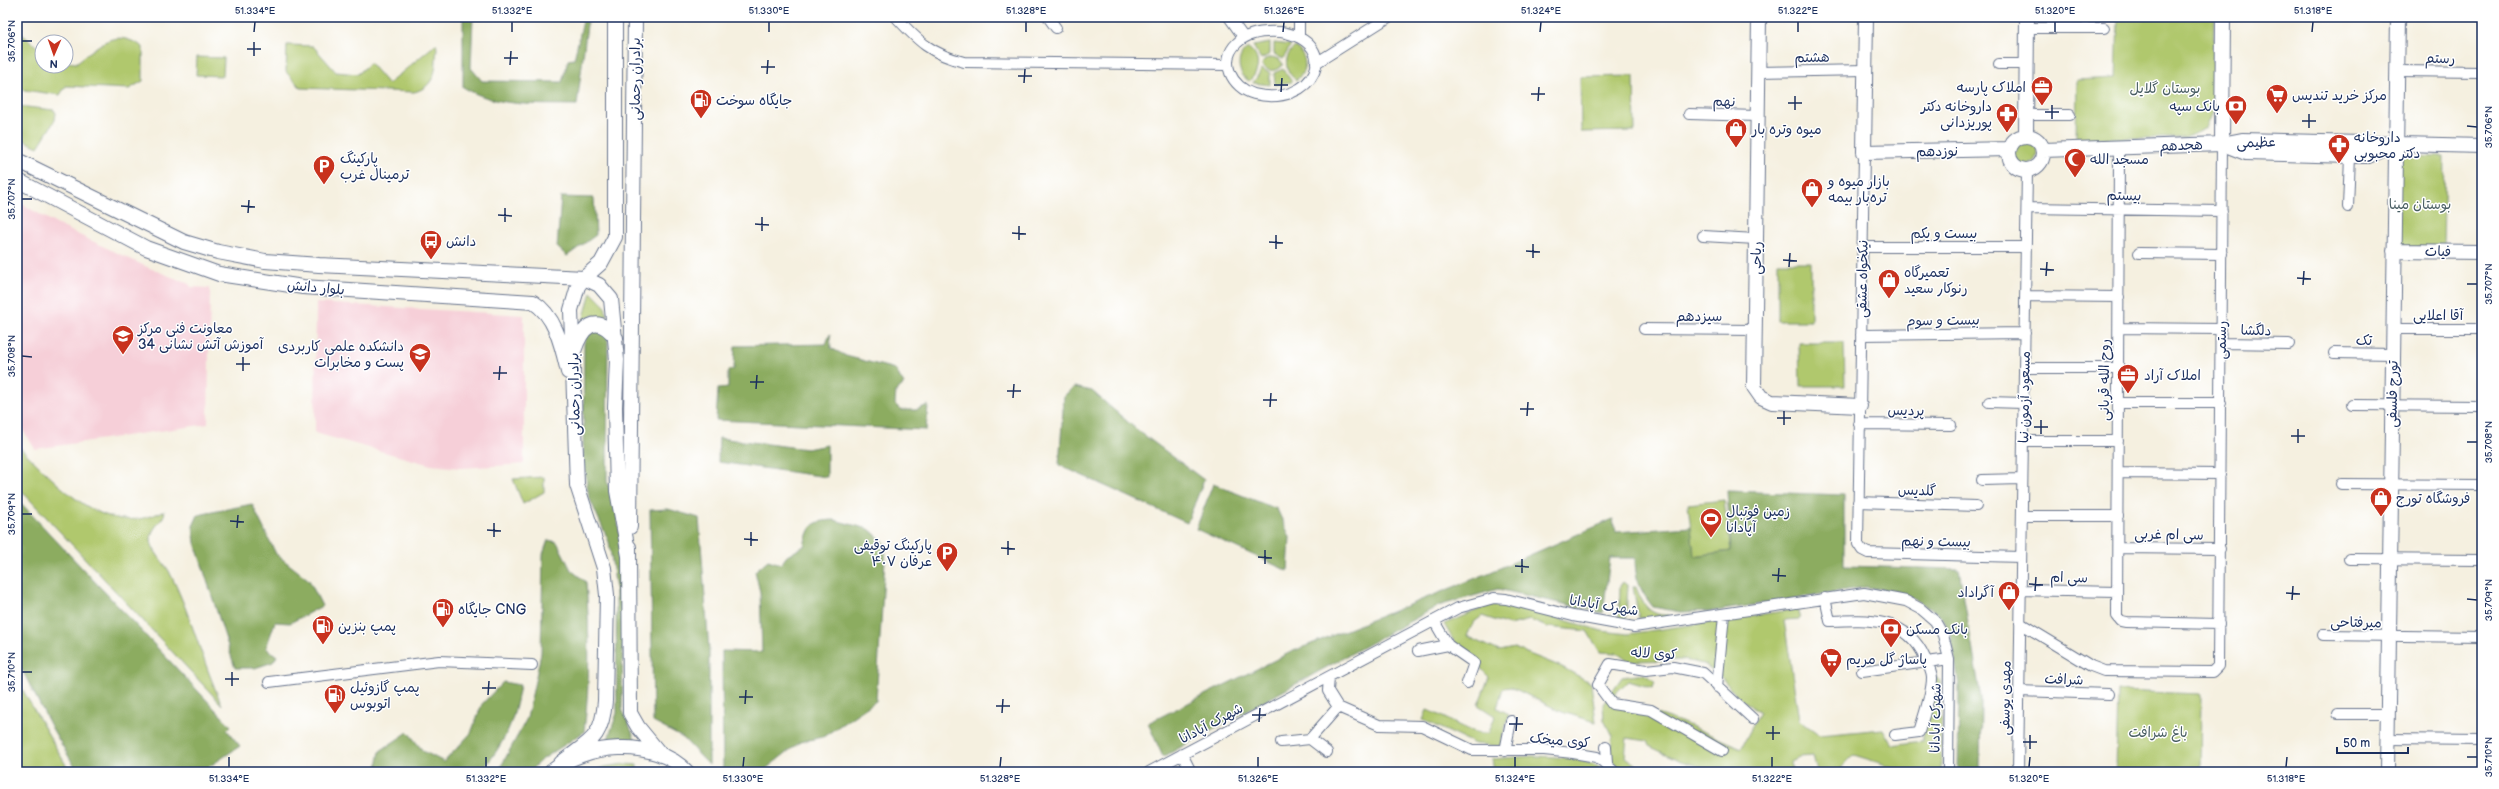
<svg xmlns="http://www.w3.org/2000/svg" width="2499" height="789" font-family="'Balsamiq Sans','Playpen Sans Arabic',sans-serif">
  <style>
    .built { fill: #f6cfd8 }
    .green { fill: #b0c86d; stroke: #667c66 }
    .forest { fill: #8cac60; stroke: #546e5f }
    .lines { fill: none; stroke-linecap: round; stroke-linejoin: round }
    .street-casing { stroke: #67738c; stroke-width: 12 }
    .secondary-casing { stroke: #67738c; stroke-width: 16 }
    .street { stroke: #fff; stroke-width: 10 }
    .secondary { stroke: #fff; stroke-width: 14 }
    .ticks { fill: none; stroke: #1b2f5e; stroke-width: 1.5 }
    .labels { text-anchor: middle; stroke-width: 3; stroke-linejoin: round; paint-order: stroke }
    .street-label { font-size: 14px; fill: #1b2f5e; stroke: #fff }
    .poi-label { font-size: 14px; fill: #1b2f5e; stroke: #fff; text-anchor: start }
    .park-label { font-size: 14px; fill: #485d62; stroke: #fff }
    .neatline { fill: none; stroke: #1b2f5e; stroke-width: 1.5 }
    .ticks-label { font-size: 10px; text-anchor: middle; fill: #1b2f5e }
  </style>
  <rect width="100%" height="100%" fill="#fff"/>
  <filter id="ink" filterUnits="userSpaceOnUse"><feTurbulence type="fractalNoise" baseFrequency=".025" numOctaves="2"/><feDisplacementMap in="SourceGraphic" scale="8" xChannelSelector="R" yChannelSelector="G"/><feConvolveMatrix kernelMatrix="1 2 1 2 8 2 1 2 1" color-interpolation-filters="sRGB"/></filter>
  <filter id="wash" filterUnits="userSpaceOnUse"><feTurbulence type="fractalNoise" baseFrequency=".012" numOctaves="4" result="noise"/><feDisplacementMap in="SourceGraphic" scale="16" xChannelSelector="R" yChannelSelector="G"/><feGaussianBlur stdDeviation="0.9" result="paint"/><feColorMatrix in="noise" values="0 0 0 0 0 0 0 0 0 0 0 0 0 0 0 0 0 1.4 0 .05"/><feComposite in="paint" operator="in"/></filter>
  <g filter="url(#wash)">
    <rect width="100%" height="100%" fill="#f5f0e0"/>
    <!-- built -->
    <path class="built" d="M17 201 58 225 147 267 189 284 191 287 210 288 208 424 35 449 17 421Z
      M316 303 524 315V464L461 468 431 465 315 433Z"/>
    <!-- green -->
    <path class="green" d="M2118 17H2214L2213 111 2206 128 2185 138H2076L2077 80 2116 78Z
      M17 30 42 51V66H66V62L76 63C100 45 113 27 143 47V81L129 89 66 86 60 95 17 89Z
      M1270 43V54L1261 59 1253 46Z
      M1274 43 1291 45 1283 59 1274 54Z
      M436 44C438 48 436 54 436 59 436 75 431 88 414 92L301 88 286 72 287 45 313 46 336 72 358 74 370 63 388 84Z
      M1295 47C1308 55 1308 71 1296 80 1284 71 1283 56 1295 47Z
      M1248 48C1261 56 1260 72 1249 81 1236 73 1236 56 1248 48Z
      M197 57 224 58 223 76 196 75Z
      M1272 57 1279 59 1283 64C1277 72 1267 73 1262 64L1265 59Z
      M1262 69 1270 73V85L1253 83Z
      M1283 69 1292 82 1275 85 1274 73Z
      M1634 76 1635 131 1581 132 1580 77Z
      M17 106 54 110 56 113 55 120 38 147 17 137Z
      M2013 153a12 12 0 1 1 24 0a12 12 0 1 1-24 0Z
      M2399 156 2445 157 2443 248 2395 247Z
      M1778 262H1811V321H1778Z
      M591 292 605 306 608 321 593 315 583 321Z
      M1799 343H1844L1845 386H1800Z
      M17 445C50 475 89 525 138 519 147 518 156 514 165 511 164 522 150 527 151 540 151 549 164 563 169 571 191 614 202 661 222 705L17 486Z
      M544 477V492L523 504 513 479Z
      M1724 500 1731 551 1694 556 1688 504Z
      M1623 582 1628 586 1626 618 1624 621H1620L1619 617 1620 586Z
      M1633 587H1636C1642 603 1649 616 1668 615V619L1639 618Z
      M1490 605 1541 613 1602 631 1628 634 1797 609 1800 619 1784 620 1799 720 1820 735 1883 729 1892 745 1922 741 1936 677 1940 681 1941 772H1909L1854 755 1841 768 1851 772H1817L1813 756 1799 757 1791 761 1792 772H1718L1681 761 1649 746 1647 741 1627 738 1625 757 1646 772H1625L1611 760 1612 736 1604 720 1603 704 1622 677 1644 674 1655 681 1653 688 1628 681 1617 692 1613 700 1681 722 1741 748 1760 712 1737 696 1721 677 1704 664 1683 660 1628 661 1617 653 1600 652 1587 631 1547 627 1530 620 1509 625 1482 616 1473 623 1467 636 1499 651 1514 648 1562 667 1591 683 1596 722 1562 712 1511 687 1503 688 1497 708 1509 714 1500 746 1475 744 1423 720 1427 710C1448 717 1468 735 1489 733L1495 716 1478 705 1489 677 1482 670 1478 658 1455 643 1444 624Z
      M17 680 21 687 70 772H17Z
      M2118 691 2201 694 2200 772H2116Z
      M1532 756C1556 757 1587 757 1606 772L1494 771 1492 759Z
      M624 764 637 765V772H590L604 767Z"/>
    <!-- forest -->
    <path class="forest" d="M463 17H473L471 68 482 81 562 82 568 60 574 59 584 17H588L577 105C538 104 497 108 463 87Z
      M561 197 594 198 596 235 567 256 557 247Z
      M594 329 608 335 607 481 616 510 624 562 622 709 636 741 619 739 607 742 617 713 616 589 609 542 589 497 583 460 584 343 586 335Z
      M830 334 831 348 846 356 895 369 904 384 896 391 895 404 901 410H916L928 405 926 430 716 420 718 389 728 388V370L734 369 735 346 826 344Z
      M1074 387 1092 391 1136 429 1204 480 1187 523 1059 465 1064 396Z
      M719 438 807 449 827 445V477L718 462Z
      M1213 484 1277 509 1290 537 1288 571 1196 529Z
      M1727 491 1844 495V566L1959 569 1981 699 1980 772H1958L1959 686 1951 634 1940 615 1920 602 1896 591 1866 587 1716 611 1680 612 1653 607C1640 591 1635 579 1635 558H1610L1603 613 1498 589 1438 606 1163 757 1148 723 1291 652 1486 574 1613 519 1616 532 1691 527 1694 556 1731 551Z
      M17 499 231 726 227 730 240 746 201 772H78L53 730 17 660Z
      M252 504 276 554 309 580 322 606 290 623 275 622 266 648 277 656 273 662 255 668H235L195 543 193 526 198 515Z
      M668 509 699 518 709 650V765L683 738 653 722 650 510Z
      M834 520 869 529 886 544 876 701 823 737 800 742 762 772H723L722 651 762 652 760 592 755 571 768 560 781 564 787 556 804 546C809 525 812 521 834 520Z
      M548 540 557 542 571 570 586 582C590 633 590 682 584 732L540 761 529 772H498L527 718 541 653 543 554Z
      M503 682 520 685C514 723 505 742 481 772H376L380 751 408 732 423 751 444 762 471 733 482 704Z"/>
  </g>
  <g filter="url(#ink)">
    <g class="lines">
      <!-- street casing -->
      <g class="street-casing">
        <path id="street" d="M896 17C918 41 931 54 964 62L1228 65
          M1048 17 1056 28
          M1229 17 1244 38
          M1299 17V37
          M2027 28H2104
          M1281 32C1345 43 1314 109 1254 94 1232 88 1218 61 1237 43 1248 32 1267 31 1281 32Z
          M1316 63 1389 17
          M1999 64H2027
          M2397 71 2482 72
          M1758 72 1866 70
          M1689 114 1757 116
          M2026 115H2070
          M2119 147 2117 616 2121 621 2126 622 2219 624
          M1864 152 1858 544 1862 550 1868 553 2021 557
          M2348 207 2350 156
          M2027 208 2222 211
          M1703 236 1756 239
          M1863 247H2026
          M2139 253 2222 254
          M2025 296 2119 297
          M2119 328 2221 329
          M1644 329 1755 330
          M2393 329H2482
          M1861 335 2025 333
          M2221 343 2289 344
          M2334 353 2393 354
          M2024 368H2118
          M1989 402 2023 403
          M2118 403H2221
          M2352 405 2482 406
          M1859 424 1951 425
          M2023 441H2118
          M2118 473 2220 474
          M1982 480 2022 479
          M2341 484 2482 485
          M1858 502 1976 506
          M2022 516H2118
          M2118 548 2220 549
          M2349 559 2482 560
          M2021 590 2117 592
          M1825 598 1830 621C1869 619 1907 617 1925 658 1928 664 1932 672 1932 678 1932 694 1923 717 1919 732L1895 735
          M1434 621 1448 645 1474 663 1467 683
          M2020 623 2091 666 2104 671 2212 672 2218 666 2222 144
          M2323 635 2482 637
          M1418 651 1448 645
          M1862 671 1949 659
          M1329 677 1328 691 1338 707
          M269 682 439 661 532 665
          M1717 687 1724 615
          M2019 691 2109 694
          M2338 714H2387
          M1310 739 1338 707 1379 725 1422 726 1472 750H1544L1573 753 1597 757 1615 772
          M2387 739 2482 740
          M1281 742 1310 739 1327 752
          M1606 747 1607 763
          M1505 751 1511 721
          M1722 751 1651 710 1612 704 1598 685 1610 664 1646 670 1673 667 1703 673 1753 719
          M1182 754 1191 772
          M1149 772 1458 608 1494 598 1506 599 1573 616 1634 627 1864 593 1906 601 1921 609 1935 621 1943 635 1949 659 1948 772
          M2018 772 2027 170"/>
      </g>
      <!-- secondary casing -->
      <g class="secondary-casing">
        <path id="secondary" d="M1759 17 1754 387 1761 397 1772 402 1860 406
          M1866 17 1864 152 2009 149
          M2026 136 2027 17
          M2009 153a17 17 0 1 1 34 0a17 17 0 1 1-34 0Z
          M2222 144 2223 17
          M2223 144 2246 153 2350 156H2368L2392 146
          M2043 150 2222 144 2242 140 2482 146
          M17 160 184 242 218 252 265 261 319 265 584 278 599 285 611 299 617 360 615 407 617 491 629 556
          M17 180 146 248 219 274 303 287 533 302C556 316 562 347 568 372
          M2394 251 2482 252
          M574 351C582 327 596 312 616 338
          M630 527 635 17
          M629 547 630 713 638 727 661 755
          M561 763C589 741 602 740 605 701L607 595 604 568 577 485 571 310 578 286 584 278 601 263 615 237V17
          M551 772C584 743 655 737 687 772
          M2387 772 2398 17"/>
      </g>
      <!-- street -->
      <use href="#street" class="street"/>
      <!-- secondary -->
      <use href="#secondary" class="secondary"/>
    </g>
  </g>
  <!-- ticks -->
  <path class="ticks" d="M254 32 255 22M512 32V22M769 32V22M1026 32V22M1283 32 1284 22M1540 32 1541 22M1798 32V22M2055 32V22M2312 32 2313 22M22 41H32M247 49H261M254 56V42M504 58H518M510 65 511 51M761 67H775M767 74 768 60M1018 76H1032M1024 83 1025 69M1274 85H1288M1281 92 1282 78M1531 94H1545M1538 101 1539 87M1788 103H1802M1795 110V96M2045 112H2059M2052 119V105M2302 121H2316M2467 126 2477 127M2309 128V114M22 199H32M241 206 255 207M248 213 249 200M498 215 512 216M505 222V208M755 224 769 225M762 231V217M1012 233 1026 234M1019 240V226M1269 242 1283 243M1276 249V235M1526 251 1540 252M1533 258V244M1783 260 1797 261M1789 267 1790 253M2040 269 2054 270M2046 276 2047 262M2297 278 2311 279M2467 284H2477M2303 285 2304 271M22 356 32 357M236 364H250M243 371V357M493 373H507M499 380 500 366M750 382H764M756 389 757 375M1007 391H1021M1013 398 1014 384M1263 400H1277M1270 407 1271 393M1520 409H1534M1527 416 1528 402M1777 418H1791M1784 425V411M2034 427H2048M2041 434V420M2291 436H2305M2467 442H2477M2298 443V429M22 514H32M230 521 244 522M237 528 238 515M487 530 501 531M494 537V523M744 539 758 540M751 546V532M1001 548 1015 549M1008 555V541M1258 557 1272 558M1265 564V550M1515 566 1529 567M1522 573V559M1772 575 1786 576M1778 582 1779 568M2029 584 2043 585M2035 591 2036 577M2286 593 2300 594M2467 599 2477 600M2292 600 2293 586M22 672H32M225 679H239M232 686V672M482 688H496M488 695 489 681M739 697H753M745 704 746 690M996 706H1010M1002 713 1003 699M1252 715H1266M1259 722 1260 708M1509 724H1523M1516 731 1517 717M1766 733H1780M1773 740V726M2023 742H2037M2030 749V735M2467 757H2477M229 767V757M486 767V757M743 767 744 757M1000 767 1001 757M1258 767V757M1515 767V757M1772 767V757M2029 767 2030 757M2286 767 2287 757"/>
  <!-- icons -->
  <defs>
    <g id="office-pin" transform="scale(1.15)"><path d="M0 17L-7.5 6A9.5 9.5 0 1 1 7.5 6Z" fill="#c8321e" stroke="#fff"/><path d="M-6-3h4V-5.5h4V-3h4V5H-6ZM-1-4.5V-3h2v-1.5ZM-6 0V1H6V0Z" fill="#fff"/></g>
    <g id="supermarket-pin" transform="scale(1.15)"><path d="M0 17L-7.5 6A9.5 9.5 0 1 1 7.5 6Z" fill="#c8321e" stroke="#fff"/><path d="M-6-5.5h2.5l.6 2H6L4.5 2H-2.5L-4.4-4H-6ZM-1.5 3.2a1.3 1.3 0 1 0 .1 0ZM3 3.2a1.3 1.3 0 1 0 .1 0Z" fill="#fff"/></g>
    <g id="fuel-pin" transform="scale(1.15)"><path d="M0 17L-7.5 6A9.5 9.5 0 1 1 7.5 6Z" fill="#c8321e" stroke="#fff"/><path d="M-5.5-6h7V0h2V4h1.3V-2.5L3-4.5l.8-.8L6-3V5H2.5V1h-1V6h-7ZM-4.2-4.7v3.2H.2V-4.7Z" fill="#fff"/></g>
    <g id="bank-pin" transform="scale(1.15)"><path d="M0 17L-7.5 6A9.5 9.5 0 1 1 7.5 6Z" fill="#c8321e" stroke="#fff"/><path d="M-6-4H6V4H-6ZM0-2.3a2.3 2.3 0 1 0 0 4.6a2.3 2.3 0 1 0 0-4.6Z" fill="#fff"/></g>
    <g id="pharmacy-pin" transform="scale(1.15)"><path d="M0 17L-7.5 6A9.5 9.5 0 1 1 7.5 6Z" fill="#c8321e" stroke="#fff"/><path d="M-2-6h4v4h4v4h-4v4h-4v-4h-4v-4h4Z" fill="#fff"/></g>
    <g id="shop-pin" transform="scale(1.15)"><path d="M0 17L-7.5 6A9.5 9.5 0 1 1 7.5 6Z" fill="#c8321e" stroke="#fff"/><path d="M-5-2.5h2.3a2.7 3.5 0 0 1 5.4 0H5L5.5 6h-11ZM-1.5-2.5h3a1.5 2.3 0 0 0-3 0Z" fill="#fff"/></g>
    <g id="mosque-pin" transform="scale(1.15)"><path d="M0 17L-7.5 6A9.5 9.5 0 1 1 7.5 6Z" fill="#c8321e" stroke="#fff"/><path d="M3.5-4.9A6 6 0 1 0 3.5 4.9A5 5 0 1 1 3.5-4.9Z" fill="#fff"/></g>
    <g id="parking-pin" transform="scale(1.15)"><path d="M0 17L-7.5 6A9.5 9.5 0 1 1 7.5 6Z" fill="#c8321e" stroke="#fff"/><path d="M-3.5-5.5H1a3.5 3.5 0 0 1 0 7H-1V5.5H-3.5ZM-1-3.4V-.6H.8a1.4 1.4 0 0 0 0-2.8Z" fill="#fff"/></g>
    <g id="bus-pin" transform="scale(1.15)"><path d="M0 17L-7.5 6A9.5 9.5 0 1 1 7.5 6Z" fill="#c8321e" stroke="#fff"/><path d="M-5-6H5V4H4V6H2V4H-2V6H-4V4H-5ZM-3.5-4V0h7V-4ZM-3.5 1.2v1.5H-2V1.2ZM2 1.2v1.5H3.5V1.2Z" fill="#fff"/></g>
    <g id="university-pin" transform="scale(1.15)"><path d="M0 17L-7.5 6A9.5 9.5 0 1 1 7.5 6Z" fill="#c8321e" stroke="#fff"/><path d="M0-5L7-2L0 1L-7-2ZM-4 1L0 2.5L4 1V4Q0 6-4 4Z" fill="#fff"/></g>
    <g id="stadium-pin" transform="scale(1.15)"><path d="M0 17L-7.5 6A9.5 9.5 0 1 1 7.5 6Z" fill="#c8321e" stroke="#fff"/><path d="M0-5a6.5 5 0 1 0 0 10a6.5 5 0 1 0 0-10ZM-3.5-1.8h7v3.6h-7Z" fill="#fff"/></g>
  </defs>
  <g fill-rule="evenodd">
    <use href="#office-pin" x="2042" y="87"/>
    <use href="#supermarket-pin" x="2277" y="95"/>
    <use href="#fuel-pin" x="701" y="100"/>
    <use href="#bank-pin" x="2236" y="106"/>
    <use href="#pharmacy-pin" x="2007" y="114"/>
    <use href="#shop-pin" x="1736" y="129"/>
    <use href="#pharmacy-pin" x="2339" y="145"/>
    <use href="#mosque-pin" x="2075" y="159"/>
    <use href="#parking-pin" x="324" y="166"/>
    <use href="#shop-pin" x="1812" y="189"/>
    <use href="#bus-pin" x="431" y="241"/>
    <use href="#shop-pin" x="1889" y="280"/>
    <use href="#university-pin" x="123" y="336"/>
    <use href="#university-pin" x="420" y="354"/>
    <use href="#office-pin" x="2128" y="375"/>
    <use href="#shop-pin" x="2381" y="498"/>
    <use href="#stadium-pin" x="1711" y="519"/>
    <use href="#parking-pin" x="947" y="553"/>
    <use href="#shop-pin" x="2009" y="592"/>
    <use href="#fuel-pin" x="443" y="609"/>
    <use href="#fuel-pin" x="323" y="626"/>
    <use href="#bank-pin" x="1891" y="629"/>
    <use href="#supermarket-pin" x="1831" y="659"/>
    <use href="#fuel-pin" x="335" y="695"/>
  </g>
  <g class="labels">
    <!-- street labels -->
    <g class="street-label">
      <text transform="translate(1812 57) rotate(-1)" y="5">هشتم</text>
      <text transform="translate(2440 58) rotate(1)" y="5">رستم</text>
      <text transform="translate(635 79) rotate(-90)" y="5">برادران رحمانی</text>
      <text transform="translate(1724 101) rotate(2)" y="5">نهم</text>
      <text transform="translate(2256 142) rotate(-2)" y="5">عظیمی</text>
      <text transform="translate(2181 145) rotate(-2)" y="5">هجدهم</text>
      <text transform="translate(1937 151) rotate(-1)" y="5">نوزدهم</text>
      <text transform="translate(2124 195) rotate(1)" y="5">بیستم</text>
      <text x="1944" y="238">بیست و یکم</text>
      <text transform="translate(2438 251) rotate(1)" y="5">فیات</text>
      <text transform="translate(1756 258) rotate(-89)" y="5">ریاحی</text>
      <text transform="translate(1862 279) rotate(-89)" y="5">نیکخواه عشقی</text>
      <text transform="translate(316 287) rotate(5)" y="5">بلوار دانش</text>
      <text x="2438" y="320">آقا اعلایی</text>
      <text x="1699" y="321">سیزدهم</text>
      <text transform="translate(1943 320) rotate(-1)" y="5">بیست و سوم</text>
      <text transform="translate(2256 330) rotate(1)" y="5">دلگشا</text>
      <text transform="translate(2221 340) rotate(-90)" y="5">رستمی</text>
      <text x="2364" y="345">تک</text>
      <text transform="translate(2104 380) rotate(-90)" y="5">روح الله قربانی</text>
      <text transform="translate(574 394) rotate(-91)" y="5">برادران رحمانی</text>
      <text transform="translate(2392 394) rotate(-89)" y="5">تورج فلسفی</text>
      <text transform="translate(2024 397) rotate(-89)" y="5">مسعود آزمون نیا</text>
      <text transform="translate(1906 410) rotate(1)" y="5">پردیس</text>
      <text transform="translate(1917 490) rotate(2)" y="5">گلدیس</text>
      <text transform="translate(2169 534) rotate(1)" y="5">سی ام غربی</text>
      <text transform="translate(1936 541) rotate(1)" y="5">بیست و نهم</text>
      <text transform="translate(2069 577) rotate(1)" y="5">سی ام</text>
      <text transform="translate(1604 605) rotate(9)" y="5">شهرک آپادانا</text>
      <text transform="translate(2356 622) rotate(1)" y="5">میرفتاحی</text>
      <text transform="translate(1654 653) rotate(3)" y="5">کوی لاله</text>
      <text transform="translate(2064 679) rotate(2)" y="5">شرافت</text>
      <text transform="translate(2005 698) rotate(-89)" y="5">مهدی یوسفی</text>
      <text transform="translate(1935 718) rotate(-89)" y="5">شهرک آپادانا</text>
      <text transform="translate(1211 723) rotate(-28)" y="5">شهرک آپادانا</text>
      <text transform="translate(1560 740) rotate(5)" y="5">کوی میخک</text>
    </g>
    <!-- poi labels -->
    <g class="poi-label">
      <text x="2026" y="92" text-anchor="end">املاک پارسه</text>
      <text x="2292" y="100">مرکز خرید تندیس</text>
      <text x="716" y="105">جایگاه سوخت</text>
      <text x="1992" y="111" text-anchor="end">داروخانه دکتر<tspan x="1992" dy="16">پوریزدانی</tspan></text>
      <text x="2220" y="111" text-anchor="end">بانک سپه</text>
      <text x="1752" y="134">میوه وتره بار</text>
      <text x="2354" y="142">داروخانه<tspan x="2354" dy="16">دکتر محبوبی</tspan></text>
      <text x="340" y="163">پارکینگ<tspan x="340" dy="16">ترمینال غرب</tspan></text>
      <text x="2090" y="164">مسجد الله</text>
      <text x="1828" y="186">بازار میوه و<tspan x="1828" dy="16">تره‌بار بیمه</tspan></text>
      <text x="446" y="246">دانش</text>
      <text x="1904" y="277">تعمیرگاه<tspan x="1904" dy="16">رنوکار سعید</tspan></text>
      <text x="138" y="333">معاونت فنی مرکز<tspan x="138" dy="16">آموزش آتش نشانی 34</tspan></text>
      <text x="404" y="351" text-anchor="end">دانشکده علمی کاربردی<tspan x="404" dy="16">پست و مخابرات</tspan></text>
      <text x="2144" y="380">املاک آراد</text>
      <text x="2396" y="503">فروشگاه تورج</text>
      <text x="1726" y="516">زمین فوتبال<tspan x="1726" dy="16">آپادانا</tspan></text>
      <text x="932" y="550" text-anchor="end">پارکینگ توقیفی<tspan x="932" dy="16">عرفان ۴۰۷</tspan></text>
      <text x="1994" y="597" text-anchor="end">آگراداد</text>
      <text x="458" y="614">جایگاه CNG</text>
      <text x="338" y="631">پمپ بنزین</text>
      <text x="1906" y="634">بانک مسکن</text>
      <text x="1846" y="664">پاساژ گل مریم</text>
      <text x="350" y="692">پمپ گازوئیل<tspan x="350" dy="16">اتوبوس</tspan></text>
    </g>
    <!-- park labels -->
    <g class="park-label">
      <text x="2165" y="93">بوستان گلایل</text>
      <text x="2420" y="209">بوستان مینا</text>
      <text x="2158" y="737">باغ شرافت</text>
    </g>
  </g>
  <!-- margin -->
  <rect width="2499" height="789" fill="none" stroke="#fff" stroke-width="44"/>
  <!-- north arrow -->
  <g transform="translate(54 54) rotate(182)"><circle r="19" fill="#ffffff" stroke="#a4acbf"/>
  <path d="M0-3L7 15L0 10L-7 15Z" fill="#c8321e"/>
  <text y="-6" font-size="11" font-weight="bold" text-anchor="middle" fill="#1b2f5e">N</text>
  </g>
  <!-- scale -->
  <path d="M2337 747v6h71v-6" fill="none" stroke="#1b2f5e" stroke-width="2"/>
  <text x="2343" y="747" font-size="12" fill="#1b2f5e" stroke="#ffffff" stroke-width="3" paint-order="stroke">50 m</text>
  <rect x="22" y="22" width="2455" height="745" class="neatline"/>
  <g class="ticks-label">
    <text x="255" y="14">51.334°E</text>
    <text x="512" y="14">51.332°E</text>
    <text x="769" y="14">51.330°E</text>
    <text x="1026" y="14">51.328°E</text>
    <text x="1284" y="14">51.326°E</text>
    <text x="1541" y="14">51.324°E</text>
    <text x="1798" y="14">51.322°E</text>
    <text x="2055" y="14">51.320°E</text>
    <text x="2313" y="14">51.318°E</text>
    <text transform="translate(11 41) rotate(-90)" y="4">35.706°N</text>
    <text transform="translate(2488 127) rotate(-90)" y="4">35.706°N</text>
    <text transform="translate(11 199) rotate(-90)" y="4">35.707°N</text>
    <text transform="translate(2488 284) rotate(-90)" y="4">35.707°N</text>
    <text transform="translate(11 356) rotate(-90)" y="4">35.708°N</text>
    <text transform="translate(2488 442) rotate(-90)" y="4">35.708°N</text>
    <text transform="translate(11 514) rotate(-90)" y="4">35.709°N</text>
    <text transform="translate(2488 600) rotate(-90)" y="4">35.709°N</text>
    <text transform="translate(11 672) rotate(-90)" y="4">35.710°N</text>
    <text transform="translate(2488 757) rotate(-90)" y="4">35.710°N</text>
    <text x="229" y="782">51.334°E</text>
    <text x="486" y="782">51.332°E</text>
    <text x="743" y="782">51.330°E</text>
    <text x="1000" y="782">51.328°E</text>
    <text x="1258" y="782">51.326°E</text>
    <text x="1515" y="782">51.324°E</text>
    <text x="1772" y="782">51.322°E</text>
    <text x="2029" y="782">51.320°E</text>
    <text x="2286" y="782">51.318°E</text>
  </g>
</svg>
